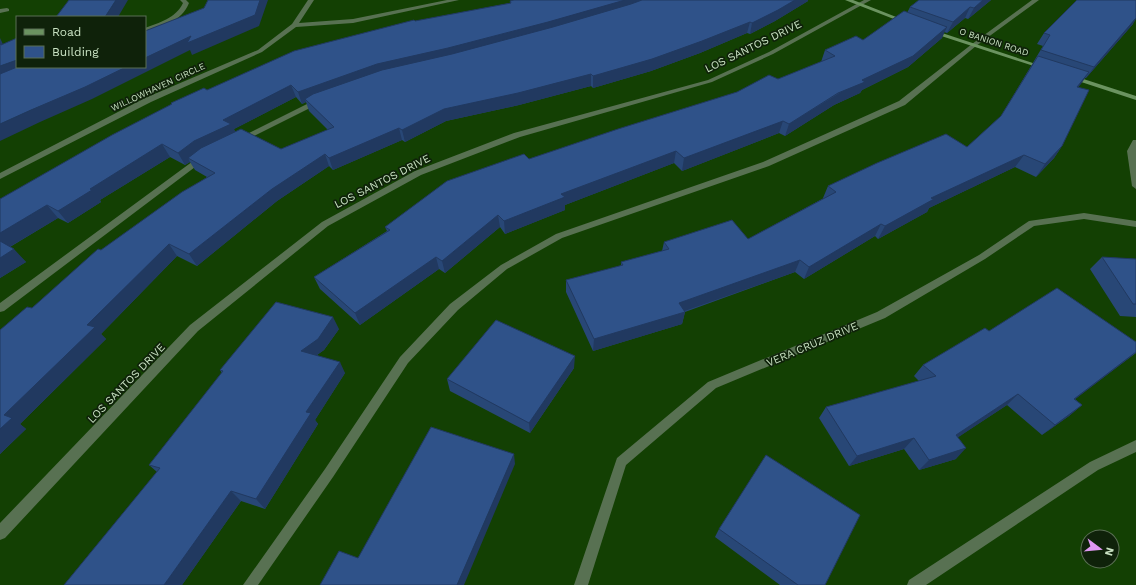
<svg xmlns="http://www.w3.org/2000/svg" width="1136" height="585" font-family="'Work Sans',sans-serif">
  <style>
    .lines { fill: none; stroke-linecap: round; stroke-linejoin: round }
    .lane { fill: #587152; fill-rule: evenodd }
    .street { fill: #587152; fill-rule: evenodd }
    .secondary { fill: #6b9360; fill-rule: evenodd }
    .wall { fill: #284776; fill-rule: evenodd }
    .shaded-wall { fill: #213960 }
    .building { fill: #2f5289; stroke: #213960 }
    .labels { text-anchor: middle; stroke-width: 3.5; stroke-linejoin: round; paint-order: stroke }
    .far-street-label { font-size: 9px; fill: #cae3c3; stroke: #0f220a }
    .street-label { font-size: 11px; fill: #cae3c3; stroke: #0f220a }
  </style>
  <rect width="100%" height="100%" fill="#134003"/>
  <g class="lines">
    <!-- lane -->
    <path class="lane" d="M180 0H186L189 3C182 21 162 27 145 32V28C159 23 176 18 183 3Z
      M1032 0H1039L976 46 905 105 769 166 562 238 507 269 458 310 408 363 333 477 258 585H243L325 469 400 357 450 304 501 265 556 234 763 162 899 101 972 44Z
      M317 99H320L324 101 242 142H239L235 140Z
      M200 156H206L207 158 4 311 0 312V303Z
      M1136 440V452L1098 470 926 585H907L909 580 1090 462Z"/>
    <!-- street -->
    <path class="street" d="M308 0H314L299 23 353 19 447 0H459L353 23 296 27 262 52 151 102 0 179V173L145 98 258 50 292 24Z
      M864 0H871L773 54 712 82 520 137 421 175 328 226 198 331 5 538 0 540V523L190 325 322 222 415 171 514 133 708 80 769 52Z
      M7 8 9 9V11L0 13V9Z
      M1133 140H1136V189L1132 186 1127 151Z
      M1084 213 1136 221V227L1084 219 1034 226 985 259 885 318 716 388 626 465 588 585H574L617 458 708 382 877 312 979 255 1029 221Z"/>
    <!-- secondary -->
    <path class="secondary" d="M845 0H853L909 22 904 23Z
      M929 30H933L1048 68 1043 69 929 32Z
      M1071 75 1136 96V100L1069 78 1068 77Z"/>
  </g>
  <!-- wall -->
  <path class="wall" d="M514 0H808V1L775 21 750 34 747 33 700 53 651 71 593 88 591 86 519 105 446 121 405 142 402 140 333 170 329 166 277 201 197 266 177 256 101 334 106 339 20 424 26 429 0 454V330L32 308 101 250 207 177 195 170 190 162 185 165 170 157 100 200 101 202 68 223 58 218 10 247 26 262 0 278V199L172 104 171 103 207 90 415 21 510 3V1ZM296 97 302 104 306 102 309 111 328 130 281 149 235 132 234 129Z
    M919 0H991L968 19 965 18 947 33 944 32 942 38 908 67 862 90 860 93 834 105 785 136 779 133 682 171 674 163 565 205V210L505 234 500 227 445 273 439 269 360 325 320 289 314 277 387 231 385 227 529 159 778 79 821 62 825 50 863 40 907 13 910 7Z
    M1133 24 1086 78H1085L1078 87 1062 146 1054 158 1036 177 1015 167 929 208 927 212 878 239 875 236 804 279 795 272 685 312 682 324 593 351 566 292V280L621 266V262L662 251 664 242 748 239 824 198H823L828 186 967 147 1001 116 1043 46 1037 44 1044 33Z
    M1102 257 1136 259V317L1120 316 1090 269Z
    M339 329 324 350 317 355 345 373 315 420 318 424 265 509 241 501 182 585H64L157 472 149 465 222 373 220 370Z
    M989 331 1136 342V353L1075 399 1082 405 1069 416 1042 435 1007 405 958 437 956 459 919 470 904 449 849 466 819 418 826 407 919 381 914 376 923 365Z
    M574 368 530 433 450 391 447 379Z
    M719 529 825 585H780L715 537Z"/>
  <!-- shaded-wall -->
  <path class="shaded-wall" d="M116 0H128L118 17H105Z
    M260 0H268L259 26 192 55 190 50 92 99 40 122 0 141V124L126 67H145V58Z
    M625 0H654L305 99 306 102 302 104 298 92 377 64Z
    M795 0H808V1L775 21 750 34 752 23Z
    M983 0H991L968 19 974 8Z
    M970 7 965 18 947 33 953 22Z
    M1136 18V19L1133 24 1086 78 1094 67Z
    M750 22 747 33 700 53 651 71 593 88V76Z
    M947 27 942 38 908 67 862 90 860 93 834 105 785 136 789 124Z
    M0 38 1 40 9 57 1 45 0 43Z
    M17 60V67L0 82V66Z
    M1089 72 1081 84 1069 99 1077 87Z
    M591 74V86L519 105 446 121 405 142 402 130 444 109Z
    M291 85 296 97 234 129 237 136 188 158 190 162 185 165 178 153 223 120Z
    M783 121 779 133 682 171 684 158Z
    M399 128 402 140 333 170 329 158Z
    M162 144 170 157 100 200 101 202 68 223 58 211 90 189Z
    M1062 146 1054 158 1036 177 1045 164Z
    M676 151 674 163 565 205V210L505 234 504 221 561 194Z
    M325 154 329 166 277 201 197 266 189 254 272 189Z
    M1024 155 1015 167 929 208 927 212 878 239 885 226 931 198Z
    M47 205 58 218 6 249 0 244V233Z
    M498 215 500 227 445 273 442 261Z
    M881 224 875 236 804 279 809 267Z
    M169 244 177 256 101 334 106 339 20 424 26 429 0 454V429L4 415 87 325Z
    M14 249 26 262 0 278V258Z
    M436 257 439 269 360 325 355 313Z
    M800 260 795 272 676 314 679 303Z
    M685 312 682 324 593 351 594 339Z
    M333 317 339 329 324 350 307 362 301 351Z
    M1136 352 1129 358 1061 410 1074 399Z
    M575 356 574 368 530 433 529 423Z
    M340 362 345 373 315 420 318 424 265 509 256 499 306 412Z
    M1018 394 1007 405 945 446 956 435Z
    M1082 405 1069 416 1042 435 1055 425Z
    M914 438 904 449 849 466 857 456Z
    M966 448 956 459 919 470 929 460Z
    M514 454 515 464 464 585H457Z
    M231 491 241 501 182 585H164Z"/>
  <!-- building -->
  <path class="building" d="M69 0H116L105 17H56Z
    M208 0H260L255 15 187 43 191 36 145 58V31L204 8Z
    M514 0H625L548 22 448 48 377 64 298 92 291 85 223 120 231 124 194 141 178 153 162 144 90 189 92 190 58 211 47 205 0 233V199L112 135 172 104 171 103 204 88 207 90 294 51 414 20 415 21 511 3 510 1Z
    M642 0H795L778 10 752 23 750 22 702 41 652 59 593 76 591 74 518 93 444 109 402 130 399 128 329 158 325 154 272 189 189 254 169 244 87 325 95 327 4 415 12 418 0 429V330L27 307 32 308 98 249 101 250 182 192 215 173 188 158 201 148 241 129 281 149 334 127 305 99 313 94 382 70 452 54 553 27 631 4Z
    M919 0H983L974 8 970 7 953 22 910 7Z
    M1077 0H1136V18L1094 67 1041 50 1050 35 1044 33Z
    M904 11 947 27 913 56 862 80 865 82 838 93 789 124 783 121 684 158 676 151 561 194 565 197 504 221 498 215 442 261 436 257 355 313 314 277 390 230 385 227 447 181 524 154 529 159 618 129 737 92 769 75 778 79 835 56 825 50 856 36 863 40Z
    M17 38V60L0 66V43L1 45Z
    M1038 56 1089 72 1077 87 1089 90 1062 146 1045 164 1024 155 931 198 934 199 885 226 881 224 809 267 800 260 679 303 685 312 594 339 566 280 623 265 621 262 669 249 664 242 732 220 748 239 836 192 828 186 877 163 946 134 967 147 1001 116Z
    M17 67H126L85 87 31 110 0 124V74Z
    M0 241 14 249 0 258Z
    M1102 257 1136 259V304H1133Z
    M1057 288 1136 342V352L1074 399 1082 405 1055 425 1018 394 956 435 966 448 929 460 914 438 857 456 826 407 936 376 923 365 985 328 989 331Z
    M276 302 333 317 318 339 301 351 340 362 306 412 311 413 256 499 231 491 164 585H64L160 468 149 465 223 371 220 370Z
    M496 320 575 356 529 423 447 379Z
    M431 427 514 454 457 585H320L339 551 358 558Z
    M766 455 860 515 825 585H798L719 529Z"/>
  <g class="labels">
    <!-- far-street labels -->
    <g class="far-street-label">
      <text transform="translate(994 42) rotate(18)" y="3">O BANION ROAD</text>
      <text transform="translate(158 87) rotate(-25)" y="3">WILLOWHAVEN CIRCLE</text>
    </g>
    <!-- street labels -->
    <g class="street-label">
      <text transform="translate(753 46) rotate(-26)" y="4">LOS SANTOS DRIVE</text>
      <text transform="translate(382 181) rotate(-27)" y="4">LOS SANTOS DRIVE</text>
      <text transform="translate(812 344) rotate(-23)" y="4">VERA CRUZ DRIVE</text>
      <text transform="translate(126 383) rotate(-46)" y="4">LOS SANTOS DRIVE</text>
    </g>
  </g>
  <!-- legend -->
  <rect x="16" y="16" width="130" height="52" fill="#0f220a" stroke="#5a6f54"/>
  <rect x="24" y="29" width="20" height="6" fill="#6b9360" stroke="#5a6f54"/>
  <text x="52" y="36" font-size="12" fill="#cae3c3">Road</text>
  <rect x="24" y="46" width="20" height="12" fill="#2f5289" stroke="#5a6f54"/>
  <text x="52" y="56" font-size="12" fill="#cae3c3">Building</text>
  <!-- north arrow -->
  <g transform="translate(1100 549) rotate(106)"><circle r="19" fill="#0f220a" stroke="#5a6f54"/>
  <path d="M0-3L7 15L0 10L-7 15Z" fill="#df98f1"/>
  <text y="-6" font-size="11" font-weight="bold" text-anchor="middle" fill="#cae3c3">N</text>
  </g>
</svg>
